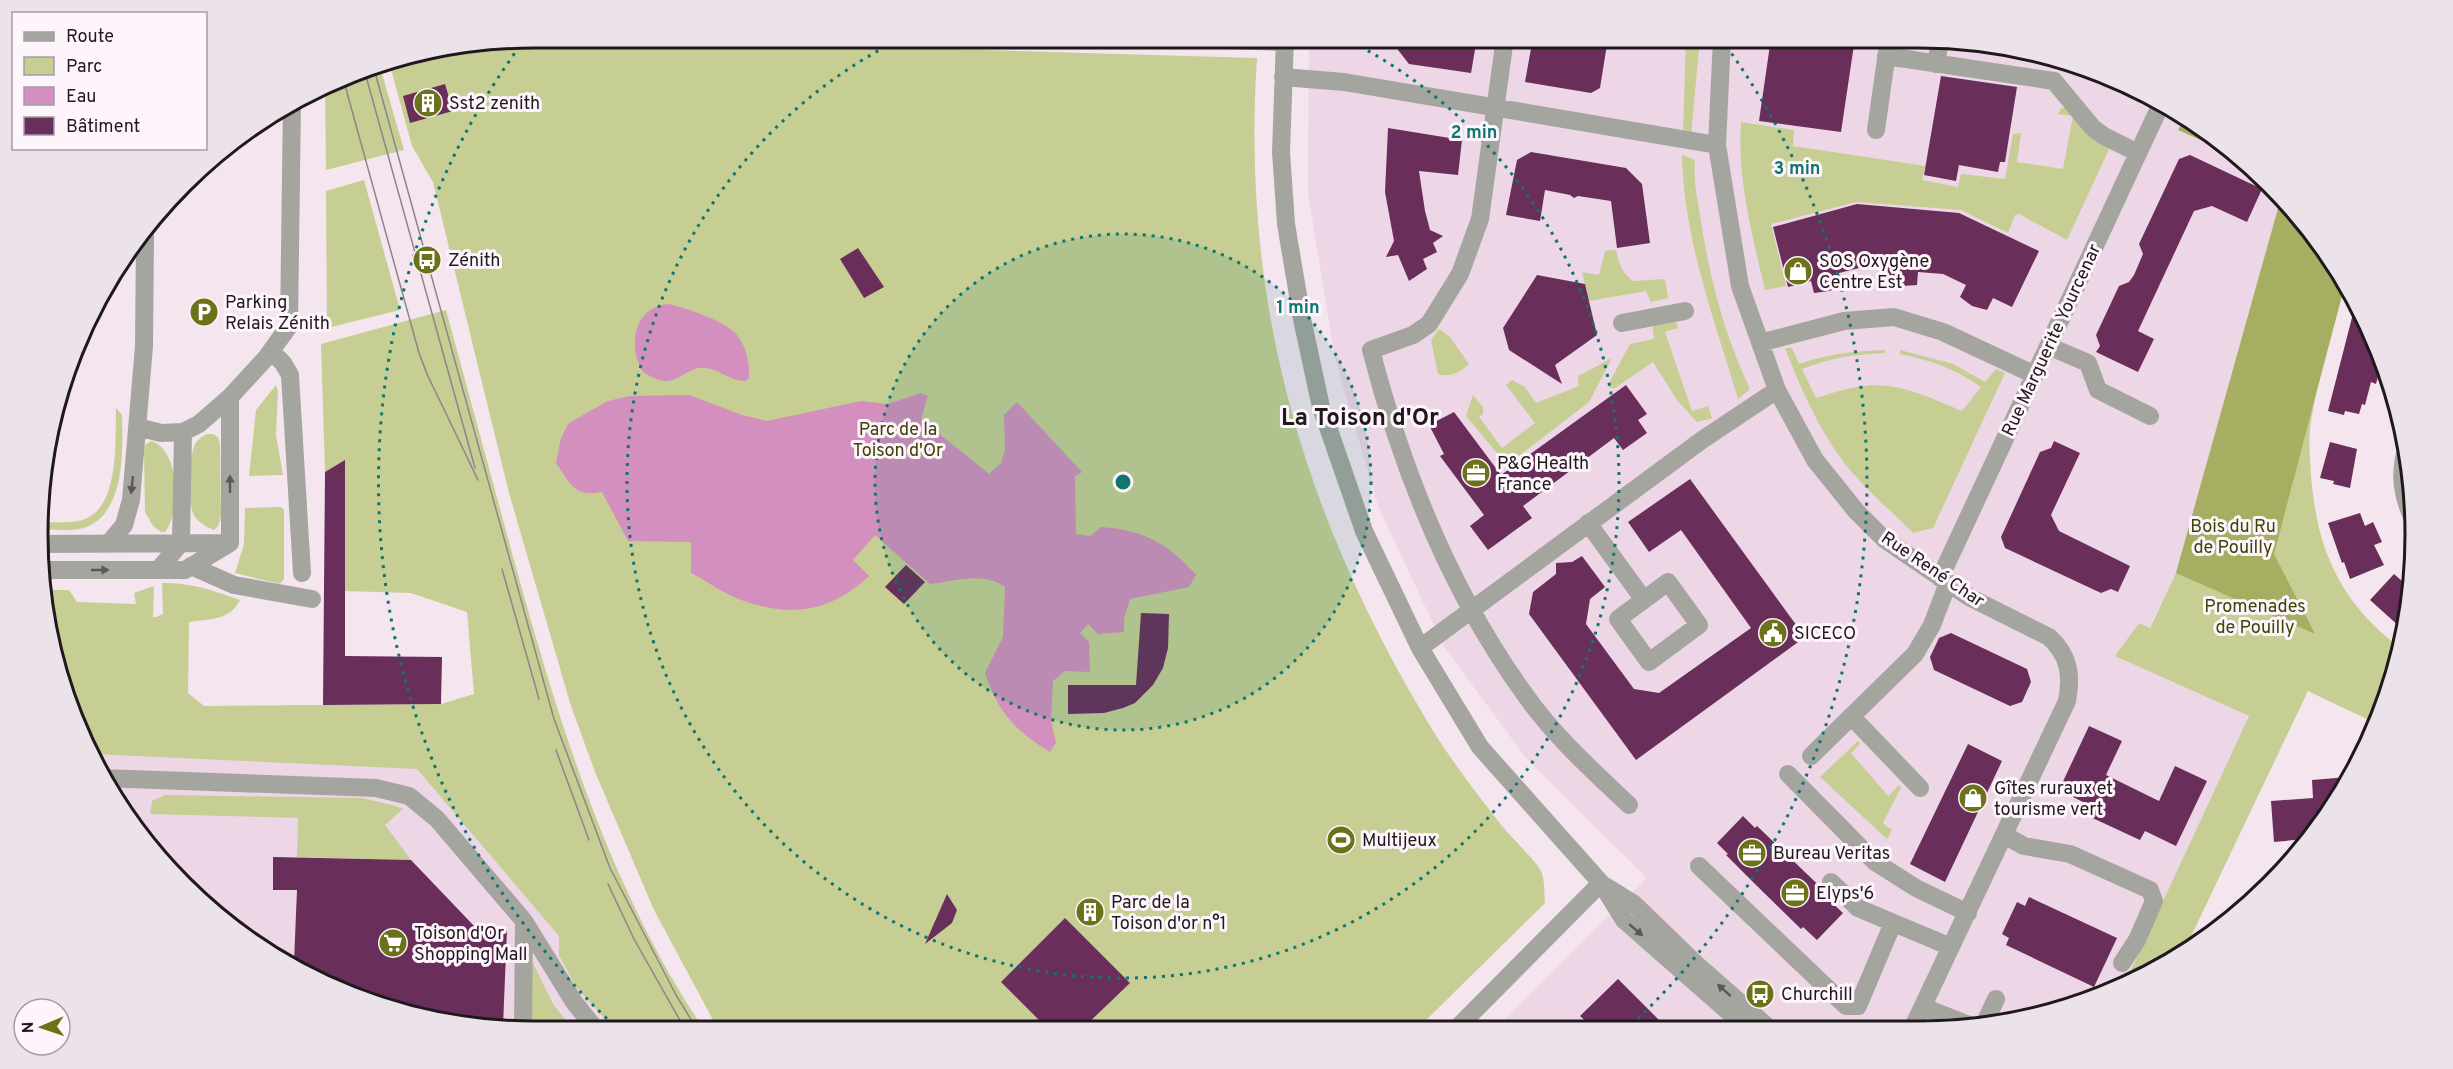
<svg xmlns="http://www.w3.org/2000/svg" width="2453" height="1069" font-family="Overpass,sans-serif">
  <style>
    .built { fill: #edd6e5 }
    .green { fill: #c6ce93 }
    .forest { fill: #a6ae61 }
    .water { fill: #d38fbe }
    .building { fill: #692e5a }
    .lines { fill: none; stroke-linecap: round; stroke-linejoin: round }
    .minor { stroke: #a4a59f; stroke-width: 18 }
    .tram { stroke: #8f848b; stroke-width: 1.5 }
    .oneway { fill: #5b5858 }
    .ring { fill: none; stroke: #0f766e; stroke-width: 3; stroke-dasharray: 3 6 }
    .labels { text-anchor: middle; stroke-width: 6; stroke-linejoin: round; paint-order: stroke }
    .poi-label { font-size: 18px; fill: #1f191d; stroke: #fef4fb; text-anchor: start }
    .street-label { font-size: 18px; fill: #1f191d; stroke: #fef4fb }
    .park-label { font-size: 18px; fill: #3e4204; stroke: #fef4fb }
    .district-label { font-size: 24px; font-weight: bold; fill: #1f191d; stroke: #fef4fb }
    .rim { fill: none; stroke: #1f191d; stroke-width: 3 }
    .centre { fill: #0f766e; stroke: #fef4fb; stroke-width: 3 }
    .ring-label { font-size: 18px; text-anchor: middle; font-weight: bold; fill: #0f766e; stroke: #fef4fb; stroke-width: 6; stroke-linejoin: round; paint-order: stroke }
  </style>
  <rect width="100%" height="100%" fill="#f5e5ef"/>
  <!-- built -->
  <path class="built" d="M1309 38H1919L2079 64 2167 104 2184 116 2178 129 2242 158 2281 198 2176 573 2149 628 2116 656 2249 716 2124 985 2109 994 1984 1027 1495 1029 1647 878 1527 759 1444 647 1378 506 1335 358 1308 193Z
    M93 754 435 759 644 1031H535L374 1005 232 929 161 862 104 783Z"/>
  <!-- green -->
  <path class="green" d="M535 38H600V48H912L1257 58C1241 296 1300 505 1420 709 1443 750 1473 789 1502 826 1511 837 1535 860 1541 871 1545 879 1544 894 1545 903L1417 1029 719 1031 654 910 595 772 571 706 509 493 433 182 412 146 389 62 470 48H535Z
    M1686 38H1700L1691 135 1683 134Z
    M379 63 404 150 326 170 325 86Z
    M2061 108H2065L2110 147 2067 240 2019 214 2015 215 2008 233 1961 210 1856 202 1771 224 1786 286 1765 290C1752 234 1737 179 1741 122L1794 130 1793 146 1925 166 1922 180 1958 187 1961 174 2005 179 2013 134 2021 133 2017 162 2063 169 2073 116 2058 114Z
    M1682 155 1695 160C1693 179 1697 197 1700 215 1709 276 1724 334 1750 389L1738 399C1714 318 1684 241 1682 155Z
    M364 180 400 310 327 328 326 191Z
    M2281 198 2313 232 2345 284C2334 329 2318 375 2311 421 2308 439 2310 459 2311 476 2317 550 2340 602 2400 648L2389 695 2375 723 2308 691 2185 949 2124 985 2249 716 2115 656 2139 623 2150 628 2176 573Z
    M1616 250C1619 264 1622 273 1633 281L1665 279 1668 298 1651 302 1646 291 1589 301 1582 272 1599 275 1605 251Z
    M446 310C469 395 492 479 515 564 560 726 610 890 705 1031H616L576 987 559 955V936L417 769 93 754 47 631 43 590H69L77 602 136 604 134 593 154 586 153 617H156L163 614 162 583C193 583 212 590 240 600 230 621 208 619 189 622L188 693 204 706 441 704 474 694 467 612 411 593 345 591V464H339L325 472 321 344Z
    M1674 318 1678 328 1665 332 1692 411 1708 406 1712 418 1697 422 1677 400 1653 362 1615 388H1609L1608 385 1630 344 1654 339 1652 323Z
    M1439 329 1450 337 1469 364C1461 372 1450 378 1438 374L1431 340Z
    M1785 348H1792L1799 364C1828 354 1854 351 1885 350V353C1856 354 1830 358 1802 369L1816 398C1830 394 1843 389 1857 387 1895 380 1928 397 1962 411L1981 387C1956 369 1930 360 1900 354V350L1953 364 1985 382 1996 369 2005 373 1933 528 1913 533C1893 512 1869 493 1850 470 1821 434 1802 392 1785 348Z
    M1612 358 1589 402 1507 465 1466 416 1473 395 1483 407V414L1479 417 1502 448 1535 423 1506 385 1512 380 1525 387 1536 403 1579 386 1578 376Z
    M276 385 278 391 276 435 283 475 249 476 256 410Z
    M116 408 122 415C123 449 125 509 89 526 74 533 54 529 38 529L39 522C53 522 72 524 85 519 120 506 115 438 116 408Z
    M207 434H213L218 437 220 445 221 517 218 526 214 530C206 527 200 523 195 517 187 507 189 459 194 447 196 441 201 437 207 434Z
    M151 441C180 449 181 512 165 532H161L153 526 145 512 144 450 145 445Z
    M281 507 284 510V579L280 584 235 573 244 544 245 508Z
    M1858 741 1860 744 1851 753 1888 796 1899 785 1901 787 1883 823 1892 830 1887 839 1820 777Z
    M165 795 361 798 392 805 403 809 385 825 411 860 297 857 298 818 150 814 152 801Z
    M530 957 553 1004 574 1031 528 1030Z"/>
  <!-- forest -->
  <path class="forest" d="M2185 117 2242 158 2178 130Z
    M2281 198 2313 232 2345 284 2274 554 2315 634 2176 573Z"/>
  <!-- water -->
  <path class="water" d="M669 304C686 308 724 321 735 333 746 344 750 363 749 378L746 381C732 382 719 369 705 368 690 366 679 382 665 381 657 381 649 375 643 372 627 346 634 306 669 304Z
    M921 393 928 396 921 419 989 474 1001 463 1005 450 1004 415 1017 402 1082 472 1075 476 1076 534 1090 536 1101 527C1143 530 1168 543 1196 575L1189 587 1130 599 1124 619V632L1098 634 1088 624 1080 633 1089 642 1090 672 1065 671 1053 681 1051 721 1056 743 1050 752C1015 731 998 712 985 673L1003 637 1005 587C984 571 954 581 930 584L875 535 853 560 869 576C831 611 794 618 744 601 726 595 708 582 691 573V542L628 541 602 492C575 498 570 483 556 463L561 438 569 423 608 401 630 396 689 395 742 415 767 421 861 401 888 404Z"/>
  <!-- building -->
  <path class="building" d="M1400 38H1477L1471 73 1409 64 1398 50Z
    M1564 38H1608L1600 88 1591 93 1525 82 1532 43 1552 46Z
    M1771 38H1855L1841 132 1759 121Z
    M1941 76 2017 87 2005 162H2000L1998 172 1959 165 1956 181 1924 175Z
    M445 84 453 111 410 123 403 96Z
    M1388 128 1462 140 1458 175 1419 171 1425 211 1430 230 1443 236 1433 243 1437 252 1423 259 1427 269 1409 281 1398 255 1386 257 1394 241 1385 192Z
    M1531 152 1626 168 1642 184 1650 243 1617 248 1611 201 1578 196 1574 198 1570 195 1545 190 1540 221 1506 215 1517 160Z
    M2190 155 2262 189 2247 222 2212 206 2194 211 2138 331 2154 339 2138 372 2096 352 2100 346 2096 335 2119 286 2129 282 2134 275 2143 254 2139 244 2179 159Z
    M1857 204 1959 213 2039 251 2012 307 1993 298 1987 310 1972 306 1960 297 1966 285 1943 274 1918 272 1917 285 1902 286 1887 282 1888 269 1863 267 1839 273 1842 286 1829 291 1814 293 1811 281 1788 287 1773 227Z
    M858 248 884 287 864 298 840 259Z
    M1537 275 1585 284 1597 335 1555 365 1562 384 1509 350 1503 328Z
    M2356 302 2364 315 2382 362 2376 384 2371 382 2365 405 2362 404 2359 414 2345 411 2344 415 2328 411Z
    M1626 385 1647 414 1638 420 1647 433 1623 450 1614 438 1523 506 1532 518 1488 550 1470 526 1484 515 1440 456 1444 454 1429 425 1454 412 1501 475Z
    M2054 441 2080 453 2051 515 2059 531 2130 566 2118 592 2111 589 2101 593 2005 548 2001 537 2040 452 2051 448Z
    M2330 442 2357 449 2350 488 2333 484 2334 481 2320 478Z
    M345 460V656L442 657 441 704 323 705 325 472Z
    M1690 479 1805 637 1636 760 1529 614 1533 592 1556 574V563L1572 562 1582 556 1605 587 1590 599 1586 624 1634 689 1659 693 1751 628 1681 530 1649 552 1628 522Z
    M2360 513 2365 526 2373 522 2382 542 2374 545 2384 565 2350 579 2344 562 2342 563 2328 523Z
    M906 565 925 582 904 604 885 587Z
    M2394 574 2410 588 2404 594 2411 600 2406 620 2400 627 2370 600Z
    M1141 613 1169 614 1168 648 1163 668 1153 685 1135 703 1123 708 1104 713 1068 714V685H1136Z
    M1951 633 2027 669 2031 682 2022 702 2010 706 1934 670 1930 657 1939 638Z
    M2089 726 2122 741 2106 775 2159 801 2175 766 2207 781 2176 846 2145 831 2140 840 2086 815 2091 806 2059 790Z
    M1968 744 2002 761 1945 882 1910 864Z
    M2348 777 2332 811 2322 821 2311 822V832L2305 839 2274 842 2271 801 2313 798 2312 780Z
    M1743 816 1755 828 1757 826 1832 898 1829 900 1843 913 1817 940 1803 927 1801 929 1754 883 1726 855 1728 854 1717 843Z
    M273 857 411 860 476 928 507 929 503 1026 374 1005 294 962 297 890H273Z
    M947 894 957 910 952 923 925 944Z
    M2029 897 2117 938 2094 987 2006 945 2009 938 2002 934 2017 902 2025 906Z
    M1065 918 1130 983 1081 1030H1049L1001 982Z
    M1618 979 1667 1028H1593L1580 1016Z"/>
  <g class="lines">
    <!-- minor -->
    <path class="minor" d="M1167 38 1285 42
      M1285 38 1281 152 1286 224 1302 319 1321 407 1364 531 1420 648 1480 747 1601 883 1624 920 1747 1028
      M1505 38 1480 219 1460 274 1429 324 1413 335 1371 350C1403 473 1451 593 1526 696 1555 737 1593 771 1629 805
      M1722 38 1717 145 1740 286 1777 390 1815 460 1856 511 1884 539 1969 597 2049 637C2069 655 2072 675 2067 701L1913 1027
      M1886 56 2054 81 2093 128 2104 136 2138 153
      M1936 64 1940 41
      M1283 77 1344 82 1717 145
      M1876 130 1889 38
      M1622 323 1685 311
      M1760 343 1844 321 1894 317 1943 332 2035 375
      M2048 346 2088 363 2098 390 2150 416
      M271 351 283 363 290 375 302 573
      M230 397V543
      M138 427 161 433 183 432 199 424 230 397 266 358 289 326 292 101
      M2406 449C2399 475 2402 497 2414 521
      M1588 523 1644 600
      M38 544 229 543
      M108 544 124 525 131 500 144 346 145 237
      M191 566 234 585 312 599
      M41 570H185L230 543
      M158 570 181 543 183 432
      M1940 578 2162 102
      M1668 582 1699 625 1649 662 1618 619Z
      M1420 648 1702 440 1777 390
      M1851 716 1920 788
      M1811 756 1915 654 1932 625 1948 583
      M1788 774 1875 862 1916 888 1968 913
      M102 778 376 788 409 796 437 819 524 921 523 1030
      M2004 835 2024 846 2070 854 2150 890 2154 901 2137 940 2122 963
      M1699 866 1846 1006H1858L1893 923
      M1831 882 1858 908 1951 947
      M1605 886 1634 904 1696 964 1769 1028
      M524 921 574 1002 597 1031
      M1923 1007 1974 1027
      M1983 1027 1996 999
      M1456 1029 1601 883"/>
    <!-- tram -->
    <path class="tram" d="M373 65 554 719 610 868 676 995 698 1031
      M364 69 475 468
      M343 78 419 353 427 374 478 480
      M502 569 539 699
      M556 750 589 840
      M608 884 634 939 686 1031"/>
  </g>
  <!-- one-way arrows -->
  <defs><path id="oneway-solid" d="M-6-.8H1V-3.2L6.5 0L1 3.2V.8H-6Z" transform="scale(1.5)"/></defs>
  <g class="oneway">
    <use href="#oneway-solid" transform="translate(230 484) rotate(-90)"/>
    <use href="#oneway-solid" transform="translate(132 485) rotate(96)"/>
    <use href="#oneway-solid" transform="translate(100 570)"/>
    <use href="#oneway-solid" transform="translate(1636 930) rotate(41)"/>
    <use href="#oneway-solid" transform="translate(1724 990) rotate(-138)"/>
  </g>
  <!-- distance rings -->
  <circle cx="1123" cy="482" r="248" fill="#0f766e" fill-opacity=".12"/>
  <g class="ring">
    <circle cx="1123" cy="482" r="248"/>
    <path d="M1344 38A496 496 0 1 1 902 38"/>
    <path d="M620 1031A744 744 0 0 1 525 39M1721 39A744 744 0 0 1 1630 1026"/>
  </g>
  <!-- icons -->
  <defs>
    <g id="building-disc" transform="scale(1.5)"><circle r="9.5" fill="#6b721a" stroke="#fef4fb"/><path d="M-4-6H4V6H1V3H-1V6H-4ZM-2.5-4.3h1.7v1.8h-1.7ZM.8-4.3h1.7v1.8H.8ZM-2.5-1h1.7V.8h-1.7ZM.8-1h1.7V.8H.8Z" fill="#fff"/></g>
    <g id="bus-disc" transform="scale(1.5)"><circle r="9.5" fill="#6b721a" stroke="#fef4fb"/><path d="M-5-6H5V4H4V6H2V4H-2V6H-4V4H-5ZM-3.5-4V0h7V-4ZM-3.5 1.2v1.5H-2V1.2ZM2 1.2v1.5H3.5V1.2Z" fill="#fff"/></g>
    <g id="shop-disc" transform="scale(1.5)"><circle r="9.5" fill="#6b721a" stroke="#fef4fb"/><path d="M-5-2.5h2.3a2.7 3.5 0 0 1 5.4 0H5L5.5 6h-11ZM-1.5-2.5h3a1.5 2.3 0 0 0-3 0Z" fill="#fff"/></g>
    <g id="parking-disc" transform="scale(1.5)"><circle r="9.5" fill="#6b721a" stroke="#fef4fb"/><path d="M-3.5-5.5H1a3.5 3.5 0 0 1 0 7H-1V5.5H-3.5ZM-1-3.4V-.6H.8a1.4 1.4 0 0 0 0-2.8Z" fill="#fff"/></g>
    <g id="office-disc" transform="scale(1.5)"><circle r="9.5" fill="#6b721a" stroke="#fef4fb"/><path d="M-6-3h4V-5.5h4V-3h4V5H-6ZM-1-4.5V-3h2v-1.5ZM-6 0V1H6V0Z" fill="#fff"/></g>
    <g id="civic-disc" transform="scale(1.5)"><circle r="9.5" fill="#6b721a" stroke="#fef4fb"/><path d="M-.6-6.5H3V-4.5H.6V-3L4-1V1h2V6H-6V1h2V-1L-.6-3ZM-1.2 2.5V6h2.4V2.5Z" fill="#fff"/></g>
    <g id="stadium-disc" transform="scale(1.5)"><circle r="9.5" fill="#6b721a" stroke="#fef4fb"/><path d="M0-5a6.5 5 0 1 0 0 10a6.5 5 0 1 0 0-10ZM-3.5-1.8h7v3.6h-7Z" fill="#fff"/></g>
    <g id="supermarket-disc" transform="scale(1.5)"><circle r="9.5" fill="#6b721a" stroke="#fef4fb"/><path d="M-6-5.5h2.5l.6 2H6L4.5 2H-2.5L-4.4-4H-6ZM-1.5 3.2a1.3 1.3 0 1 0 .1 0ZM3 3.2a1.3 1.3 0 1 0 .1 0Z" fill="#fff"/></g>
  </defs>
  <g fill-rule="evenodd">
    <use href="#building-disc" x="428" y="103"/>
    <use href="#bus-disc" x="427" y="260"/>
    <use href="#shop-disc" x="1798" y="271"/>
    <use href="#parking-disc" x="204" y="312"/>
    <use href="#office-disc" x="1476" y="473"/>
    <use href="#civic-disc" x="1773" y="633"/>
    <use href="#shop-disc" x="1973" y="798"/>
    <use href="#stadium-disc" x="1341" y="840"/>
    <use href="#office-disc" x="1752" y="853"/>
    <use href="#office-disc" x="1795" y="893"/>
    <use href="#building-disc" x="1090" y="912"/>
    <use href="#supermarket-disc" x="393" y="943"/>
    <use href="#bus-disc" x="1760" y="994"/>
  </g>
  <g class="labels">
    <!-- poi labels -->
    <g class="poi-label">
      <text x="449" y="109">Sst2 zenith</text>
      <text x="448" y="266">Zénith</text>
      <text x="1819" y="267">SOS Oxygène<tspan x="1819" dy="21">Centre Est</tspan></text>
      <text x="225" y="308">Parking<tspan x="225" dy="21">Relais Zénith</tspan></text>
      <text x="1497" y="469">P&amp;G Health<tspan x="1497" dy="21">France</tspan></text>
      <text x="1794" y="639">SICECO</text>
      <text x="1994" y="794">Gîtes ruraux et<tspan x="1994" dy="21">tourisme vert</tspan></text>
      <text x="1362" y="846">Multijeux</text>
      <text x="1773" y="859">Bureau Veritas</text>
      <text x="1816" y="899">Elyps'6</text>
      <text x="1111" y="908">Parc de la<tspan x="1111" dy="21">Toison d'or n°1</tspan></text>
      <text x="414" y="939">Toison d'Or<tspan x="414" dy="21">Shopping Mall</tspan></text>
      <text x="1781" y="1000">Churchill</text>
    </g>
    <!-- street labels -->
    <g class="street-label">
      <text transform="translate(2051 340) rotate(-65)" y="6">Rue Marguerite Yourcenar</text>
      <text transform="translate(1933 569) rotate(34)" y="6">Rue René Char</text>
    </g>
    <!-- park labels -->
    <g class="park-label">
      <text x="898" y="435">Parc de la<tspan x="898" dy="21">Toison d'Or</tspan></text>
      <text x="2233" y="532">Bois du Ru<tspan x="2233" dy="21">de Pouilly</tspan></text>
      <text x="2255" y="612">Promenades<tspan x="2255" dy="21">de Pouilly</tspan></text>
    </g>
    <!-- district labels -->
    <g class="district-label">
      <text x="1360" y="425">La Toison d'Or</text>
    </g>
  </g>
  <!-- crop -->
  <path d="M0 0H2453V1069H0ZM534 48H1919A486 486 0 0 1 2405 534V535A486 486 0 0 1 1919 1021H534A486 486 0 0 1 48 535V534A486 486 0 0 1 534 48Z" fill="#ece2e9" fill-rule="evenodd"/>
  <path class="rim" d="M534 48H1919A486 486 0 0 1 2405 534V535A486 486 0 0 1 1919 1021H534A486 486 0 0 1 48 535V534A486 486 0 0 1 534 48Z"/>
  <circle cx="1123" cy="482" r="9" class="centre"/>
  <g class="ring-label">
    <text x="1474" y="138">2 min</text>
    <text x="1797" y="174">3 min</text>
    <text x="1298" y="313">1 min</text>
  </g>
  <!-- legend -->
  <rect x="12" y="12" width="195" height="138" fill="#fef4fb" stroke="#a59ca2" stroke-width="1.5"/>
  <rect x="24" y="32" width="30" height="9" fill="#a4a59f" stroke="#a59ca2" stroke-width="1.5"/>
  <text x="66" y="42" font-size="18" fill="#1f191d">Route</text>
  <rect x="24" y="57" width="30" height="18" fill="#c6ce93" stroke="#a59ca2" stroke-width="1.5"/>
  <text x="66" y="72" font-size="18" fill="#1f191d">Parc</text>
  <rect x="24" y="87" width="30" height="18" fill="#d38fbe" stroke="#a59ca2" stroke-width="1.5"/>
  <text x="66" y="102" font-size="18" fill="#1f191d">Eau</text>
  <rect x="24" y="117" width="30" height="18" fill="#692e5a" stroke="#a59ca2" stroke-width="1.5"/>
  <text x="66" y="132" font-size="18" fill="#1f191d">Bâtiment</text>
  <!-- north arrow -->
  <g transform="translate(42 1027) rotate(268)"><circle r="28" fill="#fef4fb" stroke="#a59ca2" stroke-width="1.5"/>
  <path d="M0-4.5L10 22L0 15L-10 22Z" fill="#6b721a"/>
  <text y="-9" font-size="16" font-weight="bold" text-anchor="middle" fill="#1f191d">N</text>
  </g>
</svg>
